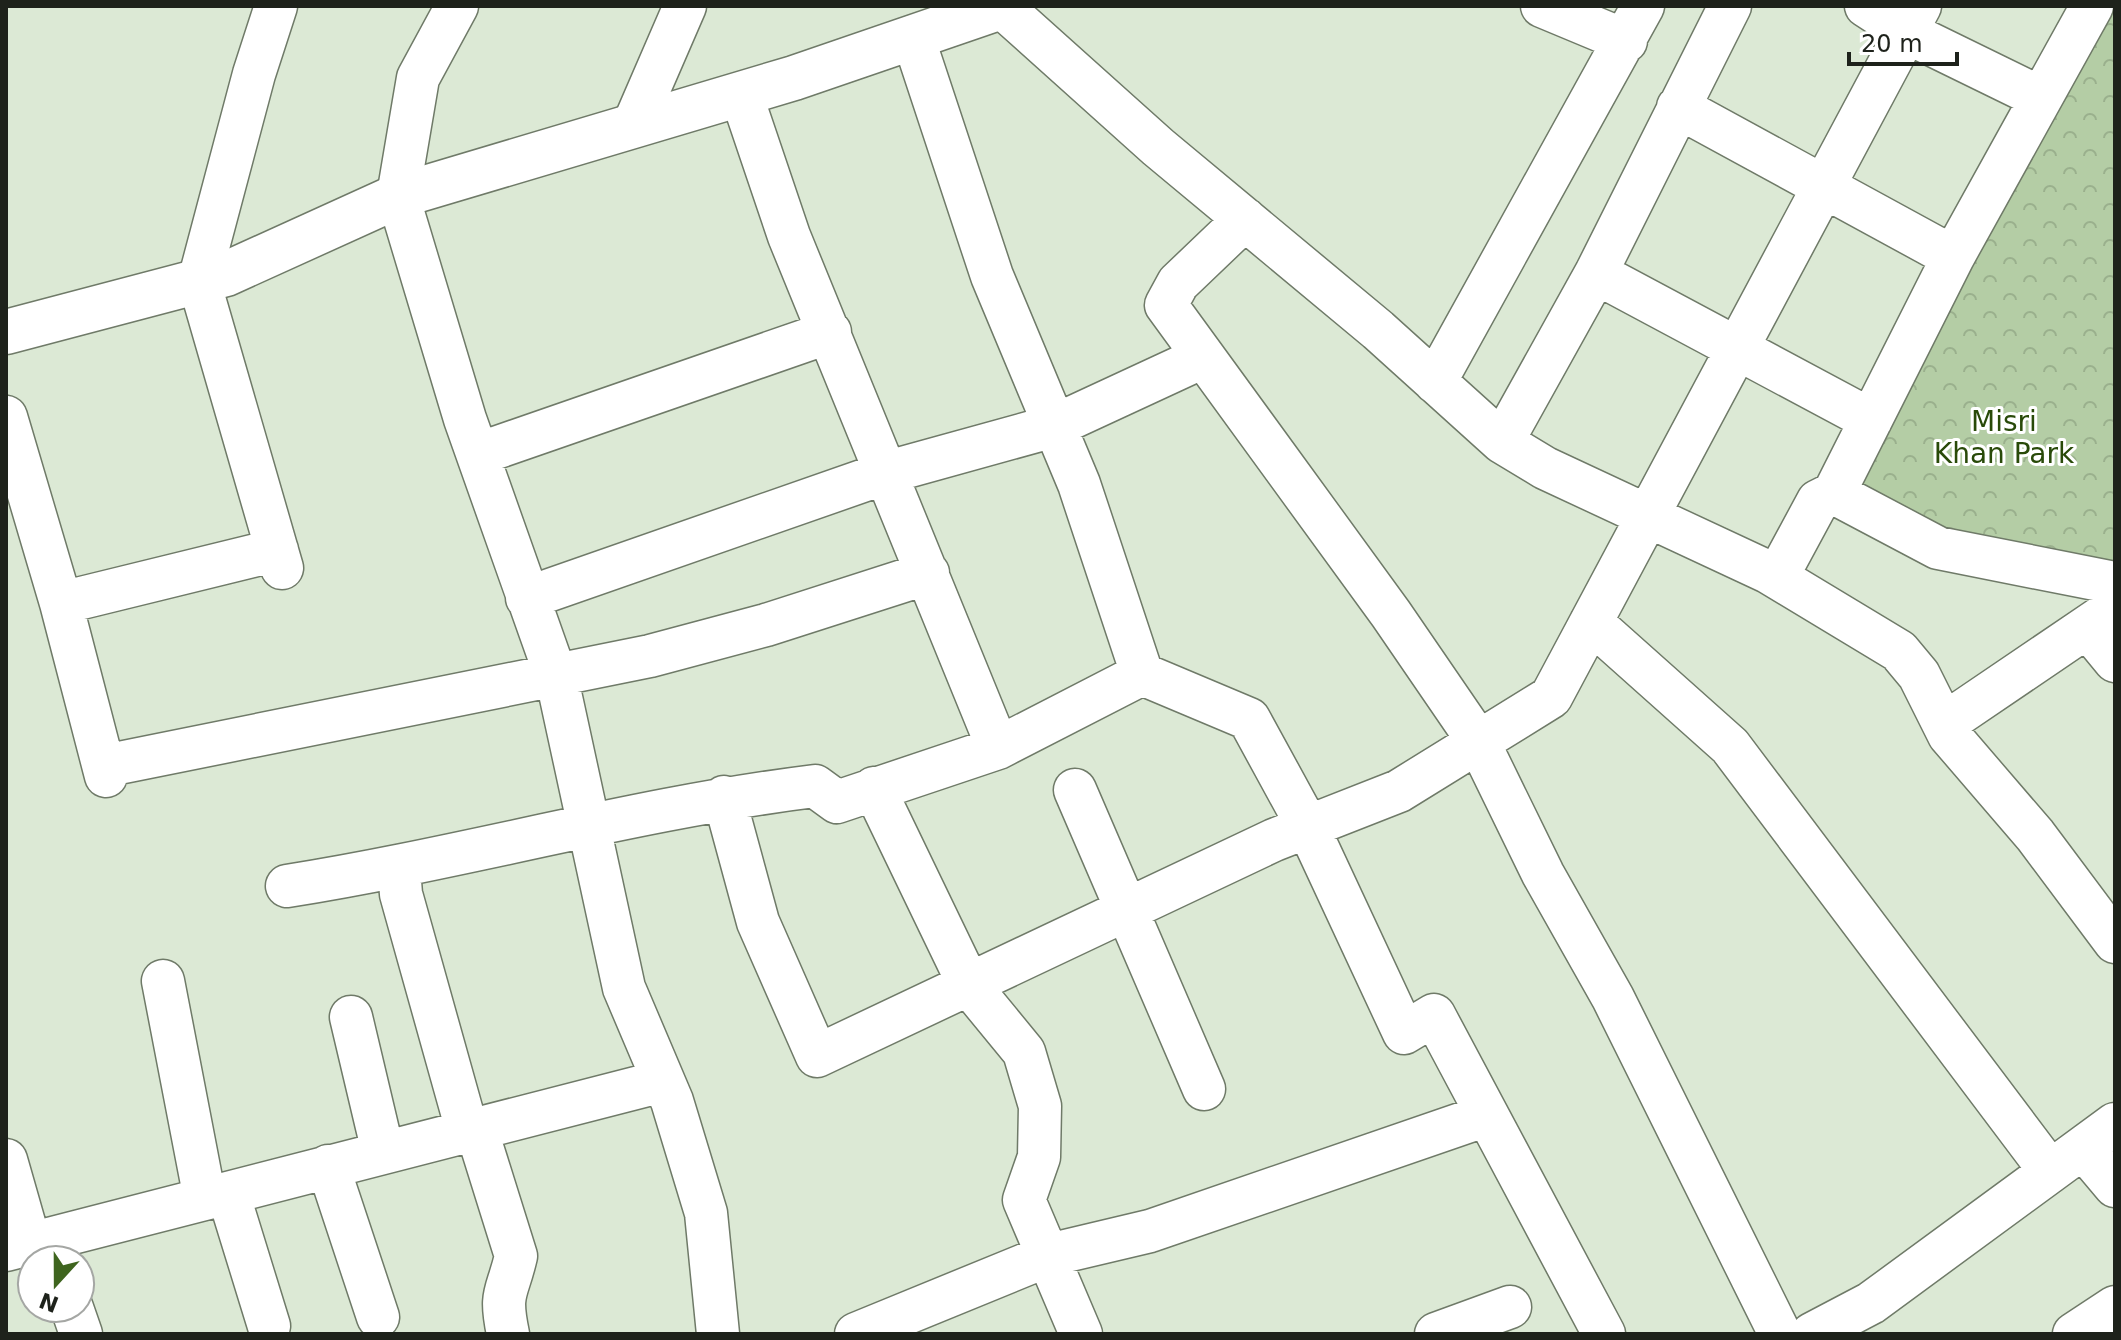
<svg xmlns="http://www.w3.org/2000/svg" width="2121" height="1340" font-family="'DejaVu Sans',sans-serif">
  <style>
    .forest { fill: url(#forest-crowns) }
    .lines { fill: none; stroke-linecap: round; stroke-linejoin: round }
    .minor-casing { stroke: #6f7a68; stroke-width: 45 }
    .tertiary-casing { stroke: #6f7a68; stroke-width: 47 }
    .minor { stroke: #fff; stroke-width: 42 }
    .tertiary { stroke: #fff; stroke-width: 44 }
    .labels { text-anchor: middle; stroke-width: 6; stroke-linejoin: round; paint-order: stroke }
    .park-label { font-size: 28px; fill: #294a09; stroke: #fff }
  </style>
  <defs>
    <pattern id="forest-crowns" width="20" height="18" patternUnits="userSpaceOnUse" patternTransform="scale(2)"><rect width="20" height="18" fill="#b4cda5"/><path d="M2 6a3 3 0 1 1 6 0M12 15a3 3 0 1 1 6 0" fill="none" stroke="#9ab08d"/></pattern>
  </defs>
  <rect width="100%" height="100%" fill="#dce9d5"/>
  <!-- forest -->
  <path class="forest" d="M2115 6V570L1964 542 1851 488Z"/>
  <g class="lines">
    <!-- minor casing -->
    <g class="minor-casing">
      <path id="minor" d="M276 6 254 74 199 281 282 568
        M457 6 418 78 398 196 465 419 557 679 624 988 672 1101 706 1213 718 1334
        M1542 6 1626 41
        M1866 6 1906 32 2041 98
        M1002 7 1158 147 1378 330 1502 442 1545 468 1768 572 1899 651 1919 675 1949 735 2035 835 2115 942
        M913 37 992 276 1079 484 1142 674 1249 719 1308 827 1404 1033 1434 1015 1604 1334
        M741 94 789 236 998 748
        M1678 107 1953 257
        M633 126 685 6
        M1245 219 1178 283 1166 305 1391 614 1478 741 1543 874 1613 998 1780 1334
        M1596 273 1871 420
        M1435 382 1643 6
        M6 417 61 603 106 776
        M1502 442 1596 273 1730 6
        M478 454 830 332
        M1834 493 1938 548 2115 583
        M1777 577 1818 501 1834 493 1953 257 2092 6
        M527 598 888 472 1054 426 1203 357
        M61 603 277 550
        M1591 622 1730 746 2050 1171
        M2087 627 2115 661
        M1944 724 2115 608
        M104 766 650 656 766 625 928 573
        M874 788 969 985 1024 1052 1040 1106 1039 1157 1024 1200 1081 1334
        M1075 790 1204 1089
        M724 797 758 922 817 1056 1274 840 1399 791 1551 697 1920 6
        M399 869 401 894 467 1130
        M287 886C464 858 637 808 815 786L837 802 998 748 1142 674
        M163 981 205 1199
        M351 1017 383 1152
        M476 1128 516 1256C507 1295 499 1291 508 1334
        M2083 1148 2115 1186
        M6 1160 30 1244
        M328 1166 378 1317
        M228 1193 269 1326
        M6 1250 663 1081
        M72 1308 81 1334
        M856 1334 1049 1255 1150 1231 1487 1115
        M1436 1334 1510 1307
        M1812 1334 1871 1303 2115 1124
        M2074 1334 2115 1307"/>
    </g>
    <!-- tertiary casing -->
    <g class="tertiary-casing">
      <path id="tertiary" d="M6 332 226 274 398 196 794 78 1004 6"/>
    </g>
    <!-- minor -->
    <use href="#minor" class="minor"/>
    <!-- tertiary -->
    <use href="#tertiary" class="tertiary"/>
  </g>
  <g class="labels">
    <!-- park labels -->
    <g class="park-label">
      <text x="2004" y="431">Misri<tspan x="2004" dy="32">Khan Park</tspan></text>
    </g>
  </g>
  <!-- border -->
  <rect width="2121" height="1340" fill="none" stroke="#1e221b" stroke-width="16"/>
  <!-- north arrow -->
  <g transform="translate(56 1284) rotate(201)"><circle r="38" fill="#ffffff" stroke="#a5a7a4" stroke-width="2"/>
  <path d="M0-6L14 30L0 20L-14 30Z" fill="#3f651f"/>
  <text y="-12" font-size="22" font-weight="bold" text-anchor="middle" fill="#1e221b">N</text>
  </g>
  <!-- scale -->
  <path d="M1849 52v12h108v-12" fill="none" stroke="#1e221b" stroke-width="4"/>
  <text x="1861" y="52" font-size="24" fill="#1e221b" stroke="#ffffff" stroke-width="6" paint-order="stroke">20 m</text>
</svg>
